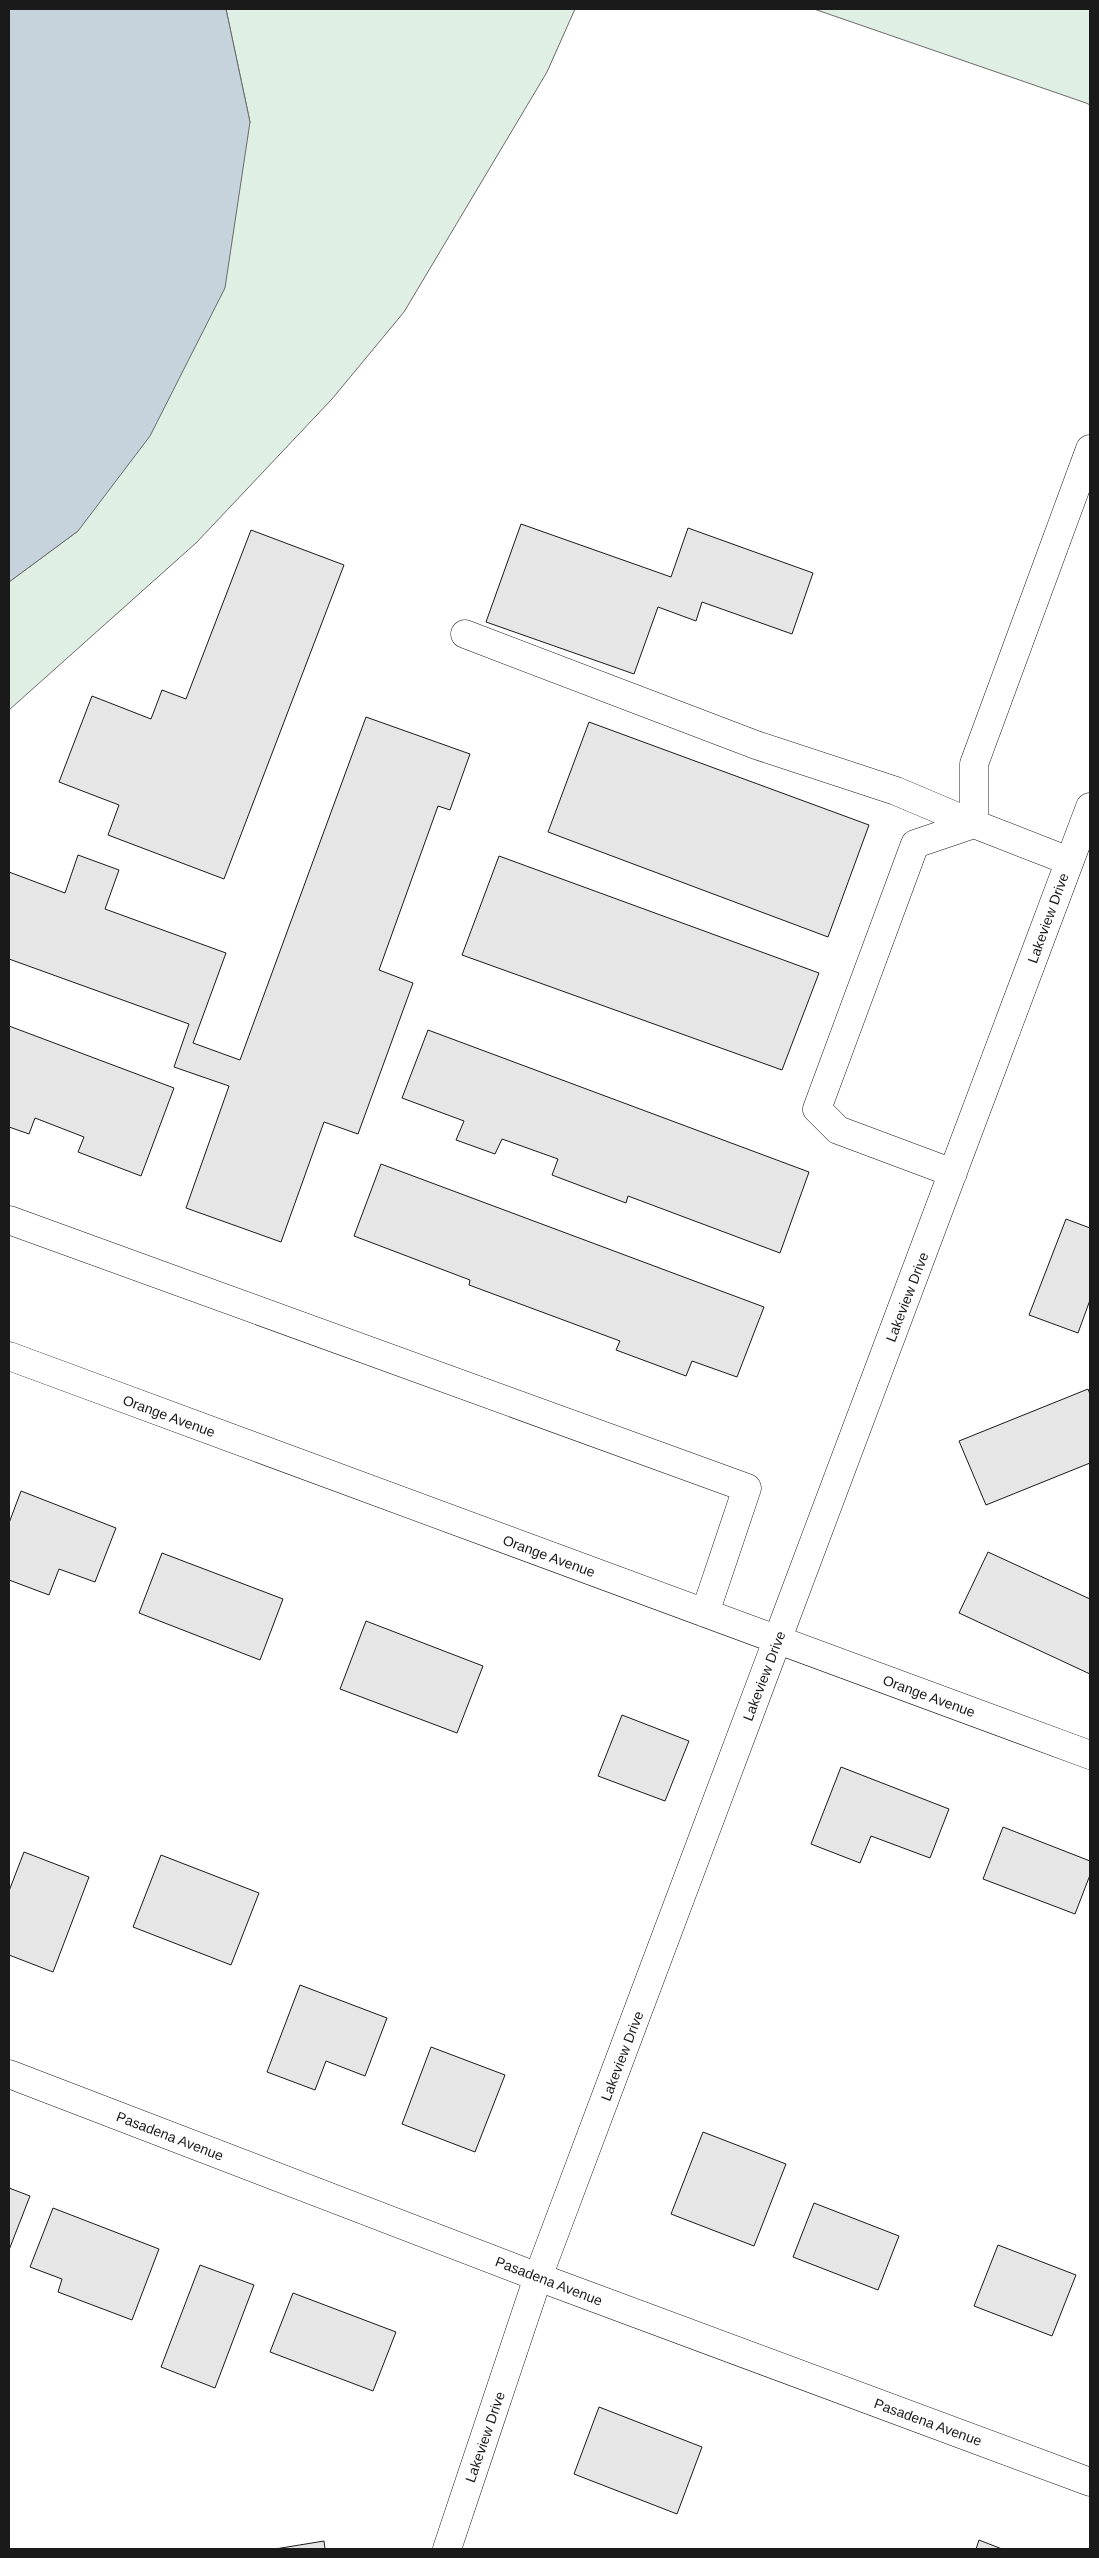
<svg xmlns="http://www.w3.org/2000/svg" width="1099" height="2558" font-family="Arial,sans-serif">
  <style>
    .green { fill: #e0efe3; stroke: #6a6a6a }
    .water { fill: #c6d2dc; stroke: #6a6a6a }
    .building { fill: #e6e6e6; stroke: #1a1a1a }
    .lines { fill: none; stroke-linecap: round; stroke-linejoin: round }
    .minor-casing { stroke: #1a1a1a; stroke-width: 29 }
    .minor { stroke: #fff; stroke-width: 28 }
    .labels { text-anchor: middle; stroke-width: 4; stroke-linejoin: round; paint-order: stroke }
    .street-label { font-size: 14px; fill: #1a1a1a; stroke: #fff }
  </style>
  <rect width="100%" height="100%" fill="#fff"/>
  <!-- green -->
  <path class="green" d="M226 9H575L547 72 404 312 332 399 196 543 9 710V582L78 531 250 122Z
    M814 9H1090V105L1086 103Z"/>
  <!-- water -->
  <path class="water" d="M9 9H226L250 122 225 288 150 436 78 531 9 582Z"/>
  <!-- building -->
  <path class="building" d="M521 524 671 577 688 528 813 573 792 634 702 602 696 621 658 607 634 674 486 622Z
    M251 530 344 565 224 879 108 835 119 805 59 782 92 696 151 719 162 690 186 699Z
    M366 717 470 754 450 810 438 806 379 970 413 983 358 1134 324 1122 281 1242 186 1208 229 1086 174 1067 189 1024 9 959V872L65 893 78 855 119 870 105 909 226 953 193 1043 240 1060Z
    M589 722 869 825 828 937 548 832Z
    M499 856 819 973 782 1070 462 955Z
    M9 1026 174 1088 141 1176 78 1152 84 1137 35 1118 29 1134 9 1127Z
    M428 1030 809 1172 780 1253 628 1196 626 1203 552 1175 558 1159 502 1139 495 1154 456 1140 464 1121 402 1098Z
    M381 1164 764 1307 737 1377 692 1361 686 1376 616 1350 620 1341 469 1285 470 1280 354 1236Z
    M1066 1219 1090 1228V1300L1078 1333 1029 1315Z
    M1088 1389 1090 1394V1463L986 1505 959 1441Z
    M21 1491 116 1528 95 1582 59 1569 49 1595 9 1580V1523Z
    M988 1552 1090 1599V1674L959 1613Z
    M162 1553 283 1599 260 1660 139 1613Z
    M366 1621 483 1666 457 1733 340 1689Z
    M622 1715 689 1741 665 1801 598 1776Z
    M841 1767 949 1809 930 1858 871 1836 860 1863 811 1844Z
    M1003 1827 1090 1861V1875L1075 1914 983 1879Z
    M24 1852 89 1877 53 1972 9 1955V1891Z
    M161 1855 259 1893 231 1965 133 1927Z
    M300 1985 387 2018 365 2076 326 2061 315 2090 267 2072Z
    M431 2047 505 2075 475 2152 402 2124Z
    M703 2132 786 2164 754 2246 671 2214Z
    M9 2188 30 2196 9 2250Z
    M814 2203 899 2236 878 2290 793 2257Z
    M53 2208 159 2249 132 2320 58 2292 62 2279 30 2267Z
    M998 2245 1076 2275 1052 2336 974 2306Z
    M200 2265 254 2285 215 2388 161 2367Z
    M293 2293 396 2332 373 2391 270 2352Z
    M599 2407 702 2447 677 2514 574 2474Z
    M979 2540 1002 2549H976Z
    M324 2541 325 2549H275Z"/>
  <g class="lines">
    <!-- minor casing -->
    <g class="minor-casing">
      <path id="minor" d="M465 634 756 745 896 791 974 824
        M1069 861 974 824V764L1090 449
        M953 1173 838 1130 817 1109 915 844 974 824
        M9 1220 747 1488 705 1613
        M9 1356 1090 1755
        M9 2074 538 2277 1090 2482
        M447 2549 538 2277 1090 807"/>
    </g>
    <!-- minor -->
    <use href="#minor" class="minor"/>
  </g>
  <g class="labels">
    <!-- street labels -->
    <g class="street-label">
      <text transform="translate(1048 918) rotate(-70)" y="5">Lakeview Drive</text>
      <text transform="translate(907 1297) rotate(-69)" y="5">Lakeview Drive</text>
      <text transform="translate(169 1416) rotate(20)" y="5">Orange Avenue</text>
      <text transform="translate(549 1556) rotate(20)" y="5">Orange Avenue</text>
      <text transform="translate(764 1676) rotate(-69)" y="5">Lakeview Drive</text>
      <text transform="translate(929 1696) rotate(20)" y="5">Orange Avenue</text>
      <text transform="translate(622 2056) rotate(-69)" y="5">Lakeview Drive</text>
      <text transform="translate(170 2136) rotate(21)" y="5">Pasadena Avenue</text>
      <text transform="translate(549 2281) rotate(21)" y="5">Pasadena Avenue</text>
      <text transform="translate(928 2422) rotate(20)" y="5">Pasadena Avenue</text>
      <text transform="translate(485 2437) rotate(-71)" y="5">Lakeview Drive</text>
    </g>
  </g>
  <!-- border -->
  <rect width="1099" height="2558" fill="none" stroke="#1a1a1a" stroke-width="20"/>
</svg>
